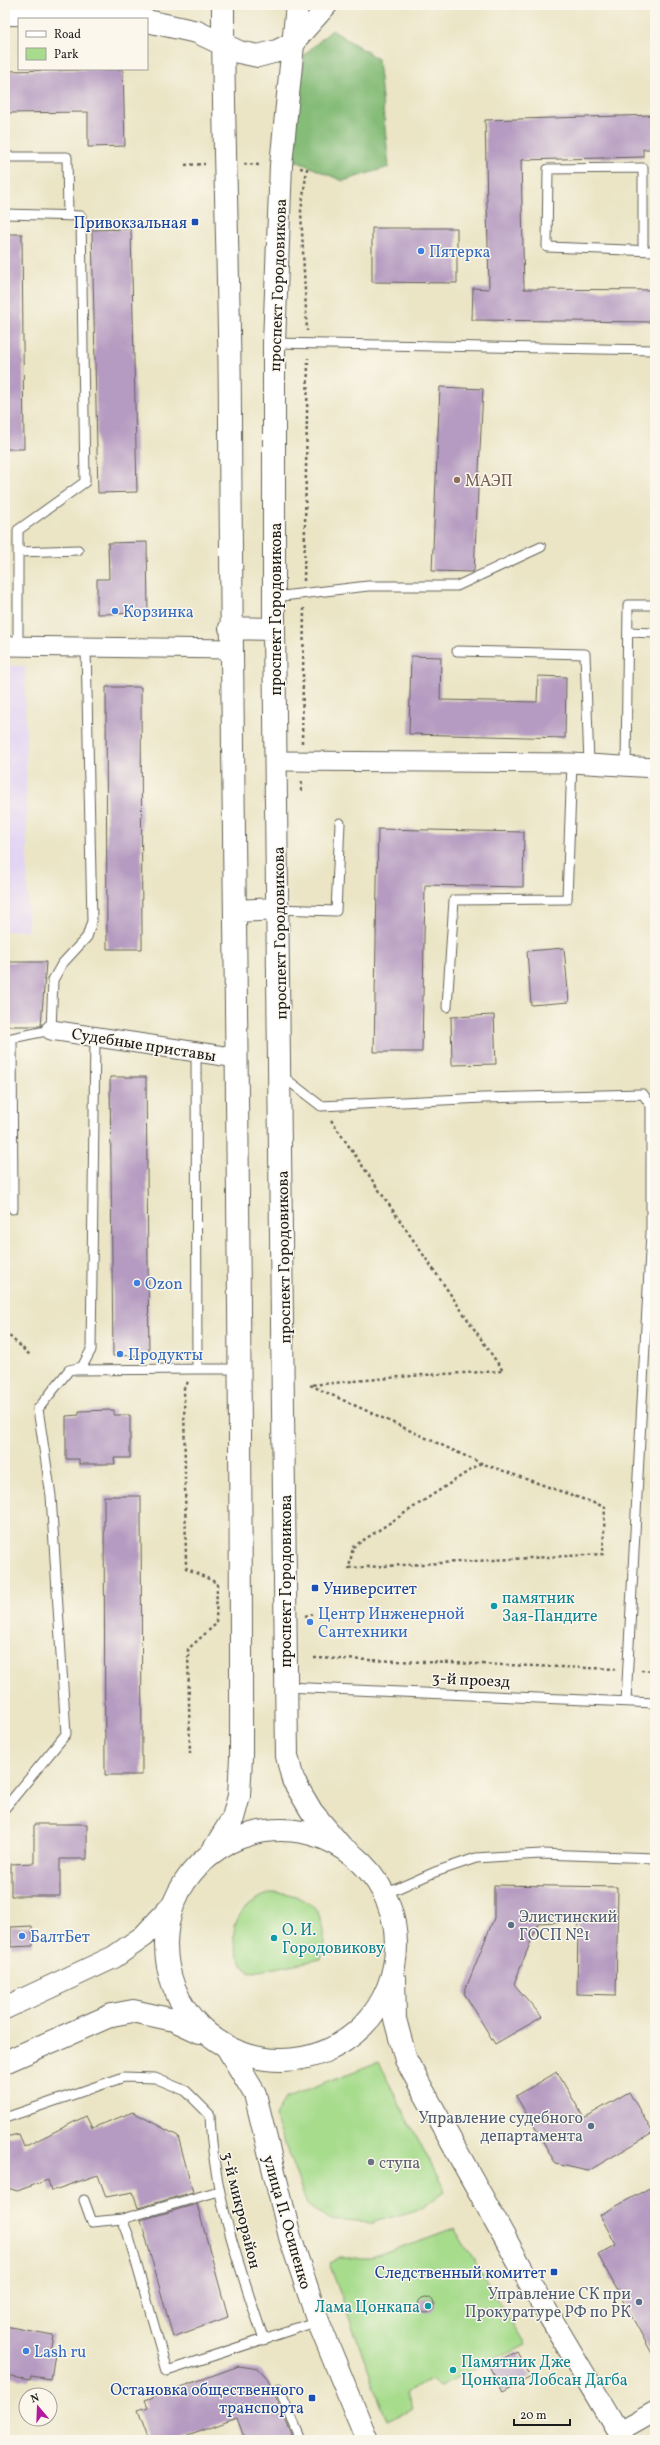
<svg xmlns="http://www.w3.org/2000/svg" width="660" height="2445" font-family="Vollkorn,serif">
  <style>
    .built { fill: #e2d4f3 }
    .green { fill: #a7dc8d; stroke: #627c54 }
    .forest { fill: #85bc78; stroke: #506c4a }
    .building { fill: #b59bc1 }
    .lines { fill: none; stroke-linecap: round; stroke-linejoin: round }
    .lane-casing { stroke: #646258; stroke-width: 11 }
    .street-casing { stroke: #646258; stroke-width: 21 }
    .secondary-casing { stroke: #646258; stroke-width: 24 }
    .path { stroke: #646258; stroke-width: 2.5; stroke-dasharray: 3 3; stroke-linecap: butt }
    .lane { stroke: #fff; stroke-width: 9 }
    .street { stroke: #fff; stroke-width: 19 }
    .secondary { stroke: #fff; stroke-width: 22 }
    .transit-dot { fill: #1a4fb4; stroke: #fbf7ec; stroke-width: 1.5 }
    .shop-dot { fill: #3f7fe0; stroke: #fbf7ec; stroke-width: 1.5 }
    .education-dot { fill: #8d6e63; stroke: #fbf7ec; stroke-width: 1.5 }
    .culture-dot { fill: #0f9aa8; stroke: #fbf7ec; stroke-width: 1.5 }
    .service-dot { fill: #5c6f8a; stroke: #fbf7ec; stroke-width: 1.5 }
    .worship-dot { fill: #6b7280; stroke: #fbf7ec; stroke-width: 1.5 }
    .labels { text-anchor: middle; stroke-width: 3; stroke-linejoin: round; paint-order: stroke }
    .transit-label { font-size: 16px; fill: #164399; stroke: #fbf7ec; text-anchor: end }
    .shop-label { font-size: 16px; fill: #366cbe; stroke: #fbf7ec; text-anchor: start }
    .street-label { font-size: 16px; fill: #1c1c1c; stroke: #fbf7ec }
    .education-label { font-size: 16px; fill: #785e54; stroke: #fbf7ec; text-anchor: start }
    .culture-label { font-size: 16px; fill: #0d838f; stroke: #fbf7ec; text-anchor: start }
    .service-label { font-size: 16px; fill: #4e5e75; stroke: #fbf7ec; text-anchor: end }
    .worship-label { font-size: 16px; fill: #5b616d; stroke: #fbf7ec; text-anchor: start }
  </style>
  <rect width="100%" height="100%" fill="#fbf7ec"/>
  <filter id="ink" filterUnits="userSpaceOnUse"><feTurbulence type="fractalNoise" baseFrequency=".025" numOctaves="2"/><feDisplacementMap in="SourceGraphic" scale="8" xChannelSelector="R" yChannelSelector="G"/><feConvolveMatrix kernelMatrix="1 2 1 2 8 2 1 2 1" color-interpolation-filters="sRGB"/></filter>
  <filter id="wash" filterUnits="userSpaceOnUse"><feTurbulence type="fractalNoise" baseFrequency=".012" numOctaves="4" result="noise"/><feDisplacementMap in="SourceGraphic" scale="16" xChannelSelector="R" yChannelSelector="G"/><feGaussianBlur stdDeviation="0.9" result="paint"/><feColorMatrix in="noise" values="0 0 0 0 0 0 0 0 0 0 0 0 0 0 0 0 0 1.4 0 .05"/><feComposite in="paint" operator="in"/></filter>
  <g filter="url(#wash)">
    <rect width="100%" height="100%" fill="#ebe5c6"/>
    <!-- built -->
    <path class="built" d="M5 666H25L28 931H5Z"/>
    <!-- green -->
    <path class="green" d="M275 1892C315 1895 332 1920 321 1959L249 1973C221 1939 233 1903 275 1892Z
      M378 2062 445 2191 422 2208 372 2223 328 2220 307 2205 275 2117 285 2098Z
      M454 2228 525 2344 440 2386 430 2380 406 2392 413 2409 387 2421 329 2263 339 2258H372Z"/>
    <!-- forest -->
    <path class="forest" d="M332 30 378 59 389 167 343 181 289 158 305 54Z"/>
    <g id="blocks">
      <!-- building -->
      <path class="building" d="M123 69 125 146 88 147V112L5 113V71Z
        M655 115V149H643V157L521 160 524 289 655 290V322L472 320 473 288 489 289 485 120Z
        M372 228H457V283L372 282Z
        M131 229 137 492 98 493 92 230Z
        M5 234H22L24 449H5Z
        M440 387 483 389 474 571 472 572 432 571Z
        M147 542 148 613 97 614V579H109L108 543Z
        M411 656 441 657 440 700 537 702 538 676 566 677 565 738 409 734Z
        M106 687H141L142 949H107Z
        M378 829 524 832 523 887 425 885 422 1052H374Z
        M564 948 569 1002 531 1005 527 951Z
        M5 962H46L41 1026H5Z
        M494 1015 496 1064 452 1065 451 1017Z
        M110 1077H146L149 1355 113 1356Z
        M114 1410V1415H130V1458H114L115 1464H79V1459H66V1416L79 1415V1411Z
        M104 1496H141L142 1775H105Z
        M34 1824H87V1859H60V1896H11V1864L34 1863Z
        M494 1885 618 1887 616 1995 577 1994 578 1921 538 1923 514 1984 542 2017 495 2044 464 1993 494 1918Z
        M32 1926 33 1946 11 1947V1927Z
        M557 2072 584 2118 629 2092 653 2133 588 2171 556 2164 516 2096Z
        M133 2112 178 2136 193 2192 138 2208 133 2192 106 2197 98 2175 51 2191 48 2180 17 2191 5 2187V2137L19 2134 24 2147 86 2116 92 2128Z
        M655 2185V2359L598 2255 616 2245 600 2215Z
        M197 2204 228 2317 173 2337 141 2220Z
        M418 2305a8 8 0 1 1 16 0a8 8 0 1 1-16 0Z
        M5 2326 53 2335 50 2352 55 2353 51 2379 31 2376 30 2380 6 2376Z
        M517 2351 531 2377 503 2392 489 2366Z
        M239 2366 259 2369 268 2379 294 2440H245L237 2418 177 2440H149L138 2410 148 2407 145 2400Z"/>
    </g>
  </g>
  <g filter="url(#ink)">
    <use href="#blocks" fill-opacity="0" stroke="#646258" stroke-width="1"/>
    <g class="lines">
      <!-- lane casing -->
      <g class="lane-casing">
        <path id="lane" d="M5 157H67L68 216
          M5 214 81 216 85 482 18 530V646
          M643 250V168L548 169 547 247 655 251
          M274 343 655 350
          M19 552 78 550
          M274 597 368 586H457L541 547
          M628 632 655 633
          M457 651 585 654 589 764
          M626 768 628 605H655
          M278 909 336 911 340 823
          M447 1007 454 900 567 899 572 763
          M281 1075 321 1106 483 1098 643 1094 651 1106V1233L626 1701
          M13 1209 12 1038 51 1030 53 980 62 964 87 937 92 921 86 648
          M197 1369H238
          M76 1370 197 1369 196 1051
          M286 1687 655 1703
          M5 1808 66 1734 51 1496 38 1409 69 1370 82 1367 91 1350 95 1037
          M385 1894 435 1872 476 1858 541 1854 655 1858
          M5 2118 124 2077 155 2078 186 2091 210 2115C213 2193 239 2266 264 2340
          M84 2200 92 2222 122 2219 219 2191
          M122 2219 128 2234 167 2371 318 2321
          M279 2388 301 2440"/>
      </g>
      <!-- street casing -->
      <g class="street-casing">
        <path id="street" d="M295 42 328 5
          M5 646 231 649
          M277 761 572 763 655 768
          M51 1030 237 1058
          M618 2432 655 2411"/>
      </g>
      <!-- secondary casing -->
      <g class="secondary-casing">
        <path id="secondary" d="M297 5 281 165 274 343V629L287 1756 293 1780 312 1812 340 1845
          M5 14 117 15 138 19
          M147 21 197 32 239 52 258 56 277 51 295 42
          M230 628 274 629
          M236 911 278 909
          M166 1945a115 115 0 1 1 230 0a115 115 0 1 1-230 0Z
          M212 1852 233 1818 239 1796 241 1757C242 1314 233 871 230 427 230 287 223 146 223 5
          M394 1978 395 2019 406 2060 531 2285 623 2440
          M5 2008 114 1957 144 1936 171 1907
          M228 2049 255 2094 290 2237 318 2321 367 2440
          M5 2062 112 2015 133 2011 174 2020 200 2032"/>
      </g>
      <!-- path -->
      <path class="path" d="M244 164 261 165
        M185 165 205 164
        M300 168 307 169 301 211 307 331
        M304 581 308 358
        M302 743 304 608
        M301 791 302 780
        M331 1120 503 1371 423 1375 310 1385 481 1463 605 1507 603 1554 349 1568 353 1547 481 1463
        M5 1332 31 1356
        M188 1382 184 1388 186 1568 217 1583 216 1624 188 1649 190 1755
        M305 1616 312 1614
        M314 1658 616 1669
        M641 1670 655 1671"/>
      <!-- lane -->
      <use href="#lane" class="lane"/>
      <!-- street -->
      <use href="#street" class="street"/>
      <!-- secondary -->
      <use href="#secondary" class="secondary"/>
    </g>
  </g>
  <!-- markers -->
  <g class="transit-dot">
    <rect x="191" y="218" width="8" height="8" rx="2"/>
    <rect x="311" y="1584" width="8" height="8" rx="2"/>
    <rect x="550" y="2268" width="8" height="8" rx="2"/>
    <rect x="308" y="2394" width="8" height="8" rx="2"/>
  </g>
  <g class="shop-dot">
    <circle cx="421" cy="251" r="4"/>
    <circle cx="115" cy="611" r="4"/>
    <circle cx="137" cy="1283" r="4"/>
    <circle cx="120" cy="1354" r="4"/>
    <circle cx="310" cy="1622" r="4"/>
    <circle cx="22" cy="1936" r="4"/>
    <circle cx="26" cy="2351" r="4"/>
  </g>
  <circle class="education-dot" cx="457" cy="480" r="4"/>
  <g class="culture-dot">
    <circle cx="494" cy="1606" r="4"/>
    <circle cx="274" cy="1938" r="4"/>
    <circle cx="428" cy="2306" r="4"/>
    <circle cx="453" cy="2370" r="4"/>
  </g>
  <g class="service-dot">
    <circle cx="511" cy="1925" r="4"/>
    <circle cx="591" cy="2126" r="4"/>
    <circle cx="639" cy="2302" r="4"/>
  </g>
  <circle class="worship-dot" cx="371" cy="2162" r="4"/>
  <g class="labels">
    <!-- transit labels -->
    <g class="transit-label">
      <text x="187" y="228">Привокзальная</text>
      <text x="323" y="1594" text-anchor="start">Университет</text>
      <text x="546" y="2278">Следственный комитет</text>
      <text x="304" y="2395">Остановка общественного<tspan x="304" dy="18">транспорта</tspan></text>
    </g>
    <!-- shop labels -->
    <g class="shop-label">
      <text x="429" y="257">Пятерка</text>
      <text x="123" y="617">Корзинка</text>
      <text x="145" y="1289">Ozon</text>
      <text x="128" y="1360">Продукты</text>
      <text x="318" y="1619">Центр Инженерной<tspan x="318" dy="18">Сантехники</tspan></text>
      <text x="30" y="1942">БалтБет</text>
      <text x="34" y="2357">Lash ru</text>
    </g>
    <!-- street labels -->
    <g class="street-label">
      <text transform="translate(277 285) rotate(-88)" y="6">проспект Городовикова</text>
      <text transform="translate(275 609) rotate(-90)" y="6">проспект Городовикова</text>
      <text transform="translate(279 933) rotate(-91)" y="6">проспект Городовикова</text>
      <text transform="translate(144 1044) rotate(9)" y="6">Судебные приставы</text>
      <text transform="translate(283 1257) rotate(-91)" y="6">проспект Городовикова</text>
      <text transform="translate(285 1581) rotate(-90)" y="6">проспект Городовикова</text>
      <text transform="translate(471 1679) rotate(3)" y="6">3-й проезд</text>
      <text transform="translate(242 2210) rotate(76)" y="6">3-й микрорайон</text>
      <text transform="translate(288 2222) rotate(74)" y="6">улица П. Осипенко</text>
    </g>
    <!-- education labels -->
    <g class="education-label">
      <text x="465" y="486">МАЭП</text>
    </g>
    <!-- culture labels -->
    <g class="culture-label">
      <text x="502" y="1603">памятник<tspan x="502" dy="18">Зая-Пандите</tspan></text>
      <text x="282" y="1935">О. И.<tspan x="282" dy="18">Городовикову</tspan></text>
      <text x="420" y="2312" text-anchor="end">Лама Цонкапа</text>
      <text x="461" y="2367">Памятник Дже<tspan x="461" dy="18">Цонкапа Лобсан Дагба</tspan></text>
    </g>
    <!-- service labels -->
    <g class="service-label">
      <text x="519" y="1922" text-anchor="start">Элистинский<tspan x="519" dy="18">ГОСП №1</tspan></text>
      <text x="583" y="2123">Управление судебного<tspan x="583" dy="18">департамента</tspan></text>
      <text x="631" y="2299">Управление СК при<tspan x="631" dy="18">Прокуратуре РФ по РК</tspan></text>
    </g>
    <!-- worship labels -->
    <g class="worship-label">
      <text x="379" y="2168">ступа</text>
    </g>
  </g>
  <!-- margin -->
  <rect width="660" height="2445" fill="none" stroke="#fbf7ec" stroke-width="20"/>
  <!-- legend -->
  <rect x="18" y="18" width="130" height="52" fill="#fbf7ec" stroke="#a29f99"/>
  <rect x="26" y="31" width="20" height="6" fill="#ffffff" stroke="#a29f99"/>
  <text x="54" y="38" font-size="12" fill="#1c1c1c">Road</text>
  <rect x="26" y="48" width="20" height="12" fill="#a7dc8d" stroke="#a29f99"/>
  <text x="54" y="58" font-size="12" fill="#1c1c1c">Park</text>
  <!-- north arrow -->
  <g transform="translate(38 2407) rotate(341)"><circle r="19" fill="#fbf7ec" stroke="#a29f99"/>
  <path d="M0-3L7 15L0 10L-7 15Z" fill="#b5179e"/>
  <text y="-6" font-size="11" font-weight="bold" text-anchor="middle" fill="#1c1c1c">N</text>
  </g>
  <!-- scale -->
  <path d="M514 2419v6h56v-6" fill="none" stroke="#1c1c1c" stroke-width="2"/>
  <text x="520" y="2419" font-size="12" fill="#1c1c1c" stroke="#fbf7ec" stroke-width="3" paint-order="stroke">20 m</text>
</svg>
